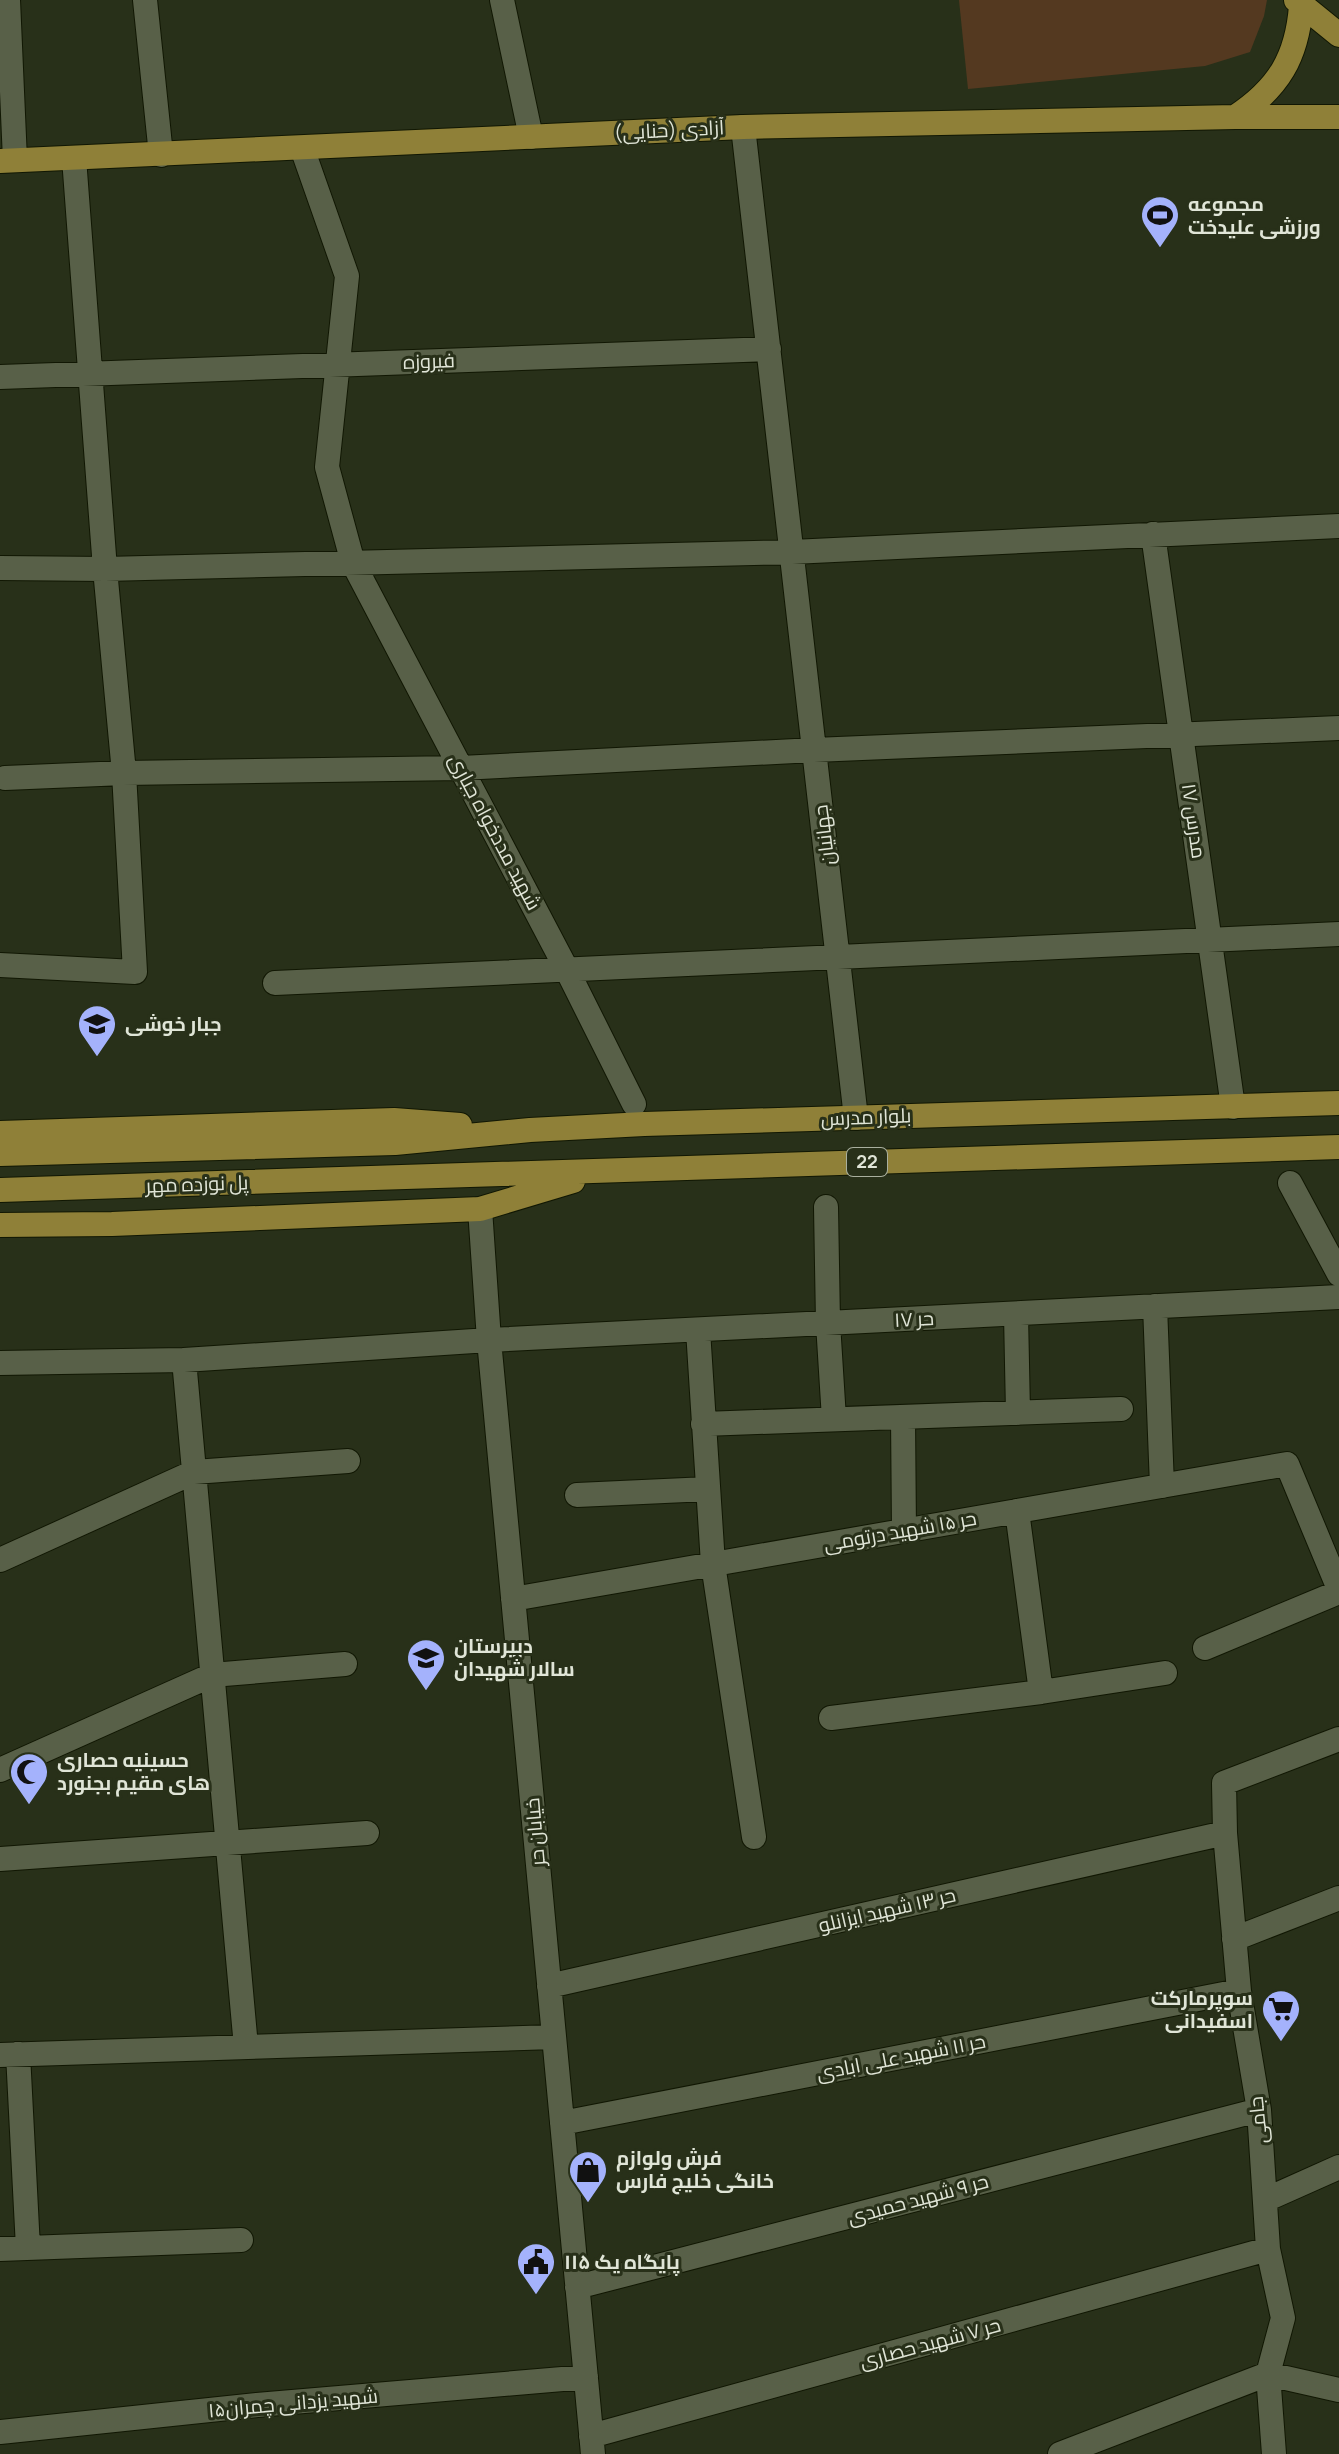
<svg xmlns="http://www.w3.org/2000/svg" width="1339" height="2454" font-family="Manrope,Cairo,sans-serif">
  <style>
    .green { fill: #543920 }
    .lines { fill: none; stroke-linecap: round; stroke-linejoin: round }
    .minor-casing { stroke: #111703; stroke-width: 26 }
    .major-casing { stroke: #111703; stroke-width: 26 }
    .minor { stroke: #586048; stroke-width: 24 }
    .major { stroke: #8f8038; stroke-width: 24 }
    .labels { text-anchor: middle; stroke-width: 6; stroke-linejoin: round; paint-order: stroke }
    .shield { fill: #283019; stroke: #a9af9e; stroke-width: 2 }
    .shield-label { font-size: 18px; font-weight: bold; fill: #e0e5d7 }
    .street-label { font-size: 20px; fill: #e0e5d7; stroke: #283019 }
    .poi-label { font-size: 20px; font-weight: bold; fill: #e0e5d7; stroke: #283019; text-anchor: start }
  </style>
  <rect width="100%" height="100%" fill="#283019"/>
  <!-- green -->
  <path class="green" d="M959 0H1267L1264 16 1250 52 1205 66 968 89Z"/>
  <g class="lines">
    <!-- minor casing -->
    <g class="minor-casing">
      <path id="minor" d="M8 0 15 160
        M145 0 161 155
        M502 0 531 137
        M743 127 856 1118
        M302 148 347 276 327 467 353 563 567 970 634 1104
        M0 377 769 349
        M1153 534 1233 1107
        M0 568 105 569 792 552 1339 526
        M5 778 124 773 461 768 814 750 1339 728
        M0 965 135 972 124 773 105 569 74 158
        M275 983 1339 934
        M1290 1183 1339 1274
        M826 1207 828 1323 834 1419
        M480 1209 489 1340 593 2454
        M1155 1306 1162 1486
        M1016 1314 1018 1413
        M698 1330 713 1564 754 1837
        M184 1360 246 2047
        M0 1363 184 1360 489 1340 1339 1297
        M903 1417 904 1531
        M703 1424 1121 1409
        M577 1495 708 1489
        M1017 1511 1041 1692
        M0 1560 194 1472 348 1461
        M513 1599 1287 1464 1339 1589
        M1205 1648 1339 1592
        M831 1718 1041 1692 1165 1673
        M0 1770 212 1675 345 1664
        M0 1859 367 1833
        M1234 1939 1339 1898
        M549 1986 1225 1833
        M18 2054 28 2248
        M0 2055 554 2037
        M562 2123 1239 1991
        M1265 2200 1339 2167
        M0 2249 241 2240
        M577 2287 1259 2110
        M0 2432 257 2405 586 2377
        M591 2436 1268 2249
        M1060 2454 1268 2374 1339 2390
        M1274 2454 1268 2374 1283 2318 1268 2249 1259 2110 1239 1991 1225 1833 1224 1783 1339 1739"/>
    </g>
    <!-- major casing -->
    <g class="major-casing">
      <path id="major" d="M1296 0 1339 35
        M1235 117C1279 88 1297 57 1301 6
        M0 161 743 127 1235 117H1339
        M0 1133 394 1120 460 1125
        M0 1154 395 1143 530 1130 644 1124 1339 1103
        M0 1190 1339 1147
        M0 1225 112 1224 480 1209 573 1181"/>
    </g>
    <!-- minor -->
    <use href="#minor" class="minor"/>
    <!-- major -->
    <use href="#major" class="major"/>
  </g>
  <!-- icons -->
  <defs>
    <g id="stadium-pin" transform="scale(2)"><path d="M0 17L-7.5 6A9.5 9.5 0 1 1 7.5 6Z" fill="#a4b2fc" stroke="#283019"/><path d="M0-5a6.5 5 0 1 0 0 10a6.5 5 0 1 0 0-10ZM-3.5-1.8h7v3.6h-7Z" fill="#111"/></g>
    <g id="school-pin" transform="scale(2)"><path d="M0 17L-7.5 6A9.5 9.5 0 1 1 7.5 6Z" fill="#a4b2fc" stroke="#283019"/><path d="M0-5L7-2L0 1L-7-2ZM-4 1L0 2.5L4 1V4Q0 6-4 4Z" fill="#111"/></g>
    <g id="mosque-pin" transform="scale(2)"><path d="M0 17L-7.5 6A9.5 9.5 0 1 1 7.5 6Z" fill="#a4b2fc" stroke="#283019"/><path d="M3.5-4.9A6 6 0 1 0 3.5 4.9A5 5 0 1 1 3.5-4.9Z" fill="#111"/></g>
    <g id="supermarket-pin" transform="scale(2)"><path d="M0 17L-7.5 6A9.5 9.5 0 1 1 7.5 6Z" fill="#a4b2fc" stroke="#283019"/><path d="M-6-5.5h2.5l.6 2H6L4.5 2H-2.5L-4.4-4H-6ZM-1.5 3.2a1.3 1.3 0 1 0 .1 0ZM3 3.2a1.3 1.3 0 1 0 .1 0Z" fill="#111"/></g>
    <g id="shop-pin" transform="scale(2)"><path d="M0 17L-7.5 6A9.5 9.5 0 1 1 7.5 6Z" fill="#a4b2fc" stroke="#283019"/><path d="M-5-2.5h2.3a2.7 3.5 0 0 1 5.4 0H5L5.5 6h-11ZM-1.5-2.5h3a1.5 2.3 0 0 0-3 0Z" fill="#111"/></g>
    <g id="civic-pin" transform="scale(2)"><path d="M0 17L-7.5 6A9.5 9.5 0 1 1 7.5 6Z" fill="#a4b2fc" stroke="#283019"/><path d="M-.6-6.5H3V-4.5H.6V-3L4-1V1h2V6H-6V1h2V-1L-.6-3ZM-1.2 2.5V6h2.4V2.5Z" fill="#111"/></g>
  </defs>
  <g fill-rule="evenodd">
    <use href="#stadium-pin" x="1160" y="215"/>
    <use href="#school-pin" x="97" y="1024"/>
    <use href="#school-pin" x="426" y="1658"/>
    <use href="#mosque-pin" x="29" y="1772"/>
    <use href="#supermarket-pin" x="1281" y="2009"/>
    <use href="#shop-pin" x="588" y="2170"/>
    <use href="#civic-pin" x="536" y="2262"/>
  </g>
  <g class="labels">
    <!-- shield labels -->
    <rect class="shield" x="847" y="1148" width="40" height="28" rx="6"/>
    <g class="shield-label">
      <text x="867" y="1168">22</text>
    </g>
    <!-- street labels -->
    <g class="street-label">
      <text transform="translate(669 130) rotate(-3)" y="7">آزادی (حنایی)</text>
      <text transform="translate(429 361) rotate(-2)" y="7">فیروزه</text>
      <text transform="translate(1194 821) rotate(82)" y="7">مدرس ۱۷</text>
      <text transform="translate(495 832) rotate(62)" y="7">شهید مددخواه جباری</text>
      <text transform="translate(824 835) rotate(-97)" y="7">جهانیان</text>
      <text transform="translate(866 1117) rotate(-2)" y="7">بلوار مدرس</text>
      <text transform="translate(197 1184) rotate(-2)" y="7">پل نوزده مهر</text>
      <text transform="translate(914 1319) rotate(-3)" y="7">حر ۱۷</text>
      <text transform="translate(900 1531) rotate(-10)" y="7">حر ۱۵ شهید درتومی</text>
      <text transform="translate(535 1832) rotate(-95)" y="7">خیابان حر</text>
      <text transform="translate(887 1910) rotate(-13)" y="7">حر ۱۳ شهید ایزانلو</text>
      <text transform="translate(901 2057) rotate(-11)" y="7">حر ۱۱ شهید علی ابادی</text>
      <text transform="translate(1258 2120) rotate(-96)" y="7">جامی</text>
      <text transform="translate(918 2199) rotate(-15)" y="7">حر ۹ شهید حمیدی</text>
      <text transform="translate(930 2343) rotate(-15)" y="7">حر ۷ شهید حصاری</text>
      <text transform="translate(293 2403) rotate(-5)" y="7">شهید یزدانی چمران۱۵</text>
    </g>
    <!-- poi labels -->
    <g class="poi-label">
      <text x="1188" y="211">مجموعه<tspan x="1188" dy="23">ورزشی علیدخت</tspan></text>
      <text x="125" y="1031">جبار خوشی</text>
      <text x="454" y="1653">دبیرستان<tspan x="454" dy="23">سالار شهیدان</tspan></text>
      <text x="57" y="1767">حسینیه حصاری<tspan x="57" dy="23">های مقیم بجنورد</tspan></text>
      <text x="1253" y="2005" text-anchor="end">سوپرمارکت<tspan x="1253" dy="23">اسفیدانی</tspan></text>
      <text x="616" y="2165">فرش و‌لوازم<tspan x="616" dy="23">خانگی خلیج فارس</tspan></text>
      <text x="564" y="2269">پایگاه یک ۱۱۵</text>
    </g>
  </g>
</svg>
